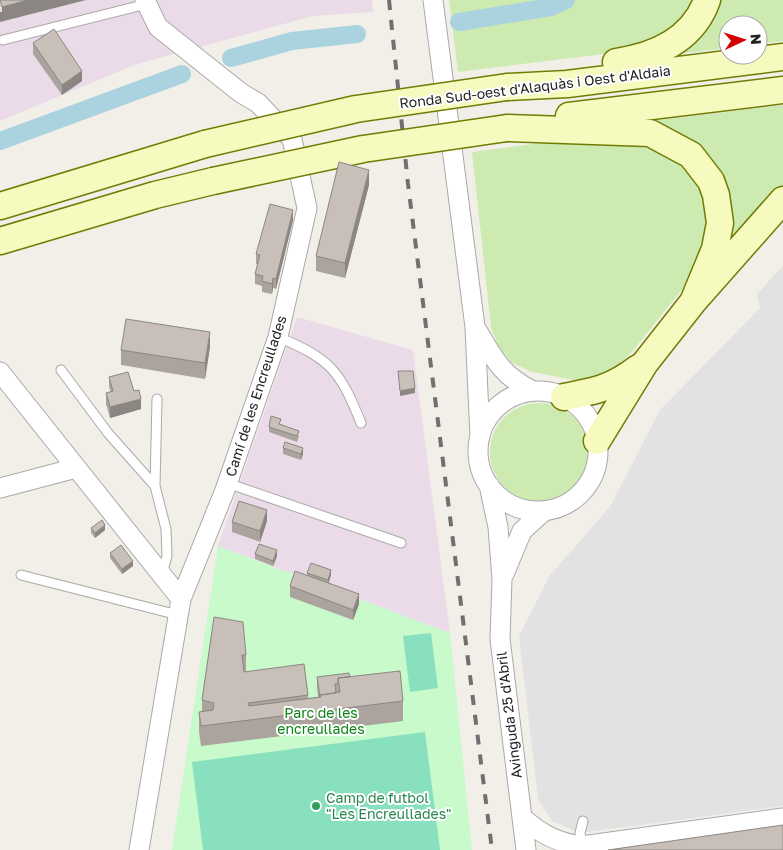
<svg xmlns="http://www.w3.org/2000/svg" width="783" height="850" font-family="'Golos Text',sans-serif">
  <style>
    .industrial { fill: #ebdbe8 }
    .grass { fill: #cdebb0 }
    .park { fill: #c8facc }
    .pitch { fill: #88e0be }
    .parking { fill: #e2e2e2 }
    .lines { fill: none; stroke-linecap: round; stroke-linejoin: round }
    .canal { stroke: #aad3df; stroke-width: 18 }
    .lane-casing { stroke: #a9a9a9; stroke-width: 11 }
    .street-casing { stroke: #a9a9a9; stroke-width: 21 }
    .secondary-casing { stroke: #707d05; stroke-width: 29 }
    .lane { stroke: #fff; stroke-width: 9 }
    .street { stroke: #fff; stroke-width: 19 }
    .secondary { stroke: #f7fabf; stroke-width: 26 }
    .rail { stroke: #707070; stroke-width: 4; stroke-dasharray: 10 10; stroke-linecap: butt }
    .secondary-bridge-casing { stroke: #707d05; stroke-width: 29; stroke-linecap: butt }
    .secondary-bridge { stroke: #f7fabf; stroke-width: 26 }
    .wall { fill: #aba49e }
    .shaded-wall { fill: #8b8681 }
    .building { fill: #c7bfb8; stroke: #8b8681 }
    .leisure-dot { fill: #2e9e5b; stroke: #fff; stroke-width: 2 }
    .labels { text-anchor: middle; stroke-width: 4; stroke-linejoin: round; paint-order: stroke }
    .street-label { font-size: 14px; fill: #222; stroke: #fff }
    .park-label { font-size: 14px; fill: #0c8416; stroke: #fff }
    .leisure-label { font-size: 14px; fill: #27864d; stroke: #fff; text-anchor: start }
  </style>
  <rect width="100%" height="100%" fill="#f2efe9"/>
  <!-- industrial -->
  <path class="industrial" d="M0 0H372L373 12 313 16 134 65 0 121Z
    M297 317 413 350 450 633 218 546Z"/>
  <!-- grass -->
  <path class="grass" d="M449 0H697L681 26 628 51 458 72Z
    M716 0H783V41L758 44V25H728V48L678 54Z
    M783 105V192L725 260 729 213 644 122Z
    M580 138 652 143 693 170 712 219 696 272 631 353 609 373 585 382 532 372 511 362 498 346 491 327 472 152Z
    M490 452a49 49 0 1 1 98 0a49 49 0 1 1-98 0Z"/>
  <!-- park -->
  <path class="park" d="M218 546 450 633 472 850H172Z"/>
  <!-- pitch -->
  <path class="pitch" d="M431 633 438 688 410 692 403 636Z
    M425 732 440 850H203L192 762Z"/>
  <!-- parking -->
  <path class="parking" d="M783 266V806L580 833 552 821 538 799 519 636 550 575 610 507 660 410 760 308 757 294Z"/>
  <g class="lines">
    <!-- canal -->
    <path class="canal" d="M459 22 551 7 566 0
      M231 58 292 41 357 34
      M0 141 182 74"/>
    <!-- lane casing -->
    <g class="lane-casing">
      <path id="lane" d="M3 40 147 4
        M278 337C331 359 340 371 361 423
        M61 370 108 433 155 486 166 529 167 556 162 574
        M227 483 401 543
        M155 486 157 399
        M21 575 178 615
        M582 846 580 833 583 821"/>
    </g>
    <!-- street casing -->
    <g class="street-casing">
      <path id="street" d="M433 0 475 327 480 437
        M477 330C494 359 502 376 533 391
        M0 372 181 599
        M478 451a60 60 0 1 1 120 0a60 60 0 1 1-120 0Z
        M489 485 498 527 502 579 500 639 526 850
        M0 488 76 468
        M504 574 522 531 544 511
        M522 817C540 834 558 843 582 846L783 818
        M139 850 181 599 225 490 278 337 307 208 292 139 258 103 241 93 158 27 145 0"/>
    </g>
    <!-- secondary casing -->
    <g class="secondary-casing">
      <path id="secondary" d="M616 62C656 56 693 40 707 0
        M507 87 567 84 783 57
        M569 116 783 90
        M507 128 650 133 691 155 711 181 716 195 720 223 715 249 693 302
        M0 206 205 144
        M0 241 155 195 213 181
        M564 397C596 391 612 388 638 368
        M597 441 645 363 693 302 783 200"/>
    </g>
    <!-- lane -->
    <use href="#lane" class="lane"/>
    <!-- street -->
    <use href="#street" class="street"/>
    <!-- secondary -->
    <use href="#secondary" class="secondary"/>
    <!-- rail -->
    <path class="rail" d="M389 0 408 184 492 850"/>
    <!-- secondary-bridge casing -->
    <g class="secondary-bridge-casing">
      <path id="secondary-bridge" d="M205 144 356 109 507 87
        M213 181 363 149 507 128"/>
    </g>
    <!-- secondary-bridge -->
    <use href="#secondary-bridge" class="secondary-bridge"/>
  </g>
  <!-- wall -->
  <path class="wall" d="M33 43 82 81 62 95 33 54Z
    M369 185 345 278 316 271V256Z
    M293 220 276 289 273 288 272 294 262 292V286L255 284V274L258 265 256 264V254Z
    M210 347 205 379 121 365V350Z
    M109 377 134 391 141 409 110 418 106 404V393L111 392 109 387Z
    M281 424 299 436 297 442 269 432V427Z
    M283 448 303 454 301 460 283 454Z
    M267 521 260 542 232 532V522Z
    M91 528 105 530 95 538 91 533Z
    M110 553 133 566 122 574 110 558Z
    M255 554 277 556 273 566 255 559Z
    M307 573 331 575 328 583 359 604 353 620 290 597V586L307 575Z
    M214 617 246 655V672L308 695V698L318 697 317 687V677H350L403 701V721L201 746 199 732V712H202V700Z"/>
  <!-- shaded-wall -->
  <path class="shaded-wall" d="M28 0H86L0 22V12H2V7Z
    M82 71V81L62 95V85Z
    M369 170V185L345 278V263Z
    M293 210V220L276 289V279Z
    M273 278V288L272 294V284Z
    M210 332V347L205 379V363Z
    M415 388V393L400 396V391Z
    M141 399V409L110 418V407Z
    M303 448V454L301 460V454Z
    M267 510V521L260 542V531Z
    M105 525V530L95 538V533Z
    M277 550V556L273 566V561Z
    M133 561V566L122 574V569Z
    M331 570V575L328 585V580Z
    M359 594V604L353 620V610Z"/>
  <!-- building -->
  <path class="building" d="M0 0H28L2 7Z
    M54 29 82 71 62 85 33 43Z
    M339 162 369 170 345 263 316 256Z
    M270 204 293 210 276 279 273 278 272 284 262 281 263 276 255 274 260 255 256 254Z
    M126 319 210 332 205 363 121 350Z
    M398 371H413L415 388 400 391Z
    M128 372 134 391 139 390 141 399 110 407 106 393 113 391 109 377Z
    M271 416 281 419 279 424 299 431 297 436 269 427Z
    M285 442 303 448 301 454 283 448Z
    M239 501 267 510 260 531 232 522Z
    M102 520 105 525 95 533 91 528Z
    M259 544 277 550 273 561 255 554Z
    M121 545 133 561 122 569 110 553Z
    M311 563 331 570 328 580 307 573Z
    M295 571 359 594 353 610 290 586Z
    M214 617 243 622 246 655H242L244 672 304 664 308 695 248 703 249 706 321 697 320 695 340 692 338 678 400 671 403 701 201 726 199 712 213 710 214 703 202 700Z
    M349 673 350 677 338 678V683L335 684 336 693 320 695V697L317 677Z
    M783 825V850H608Z"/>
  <!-- markers -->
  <circle class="leisure-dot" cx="316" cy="806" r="5"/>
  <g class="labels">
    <!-- street labels -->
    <g class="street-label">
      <text transform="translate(535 87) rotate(-7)" y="5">Ronda Sud-oest d'Alaquàs i Oest d'Aldaia</text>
      <text transform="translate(256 396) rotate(-72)" y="5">Camí de les Encreullades</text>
      <text transform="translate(509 715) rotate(-97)" y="5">Avinguda 25 d'Abril</text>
    </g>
    <!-- park labels -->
    <g class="park-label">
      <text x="321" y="718">Parc de les<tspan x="321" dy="16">encreullades</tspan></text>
    </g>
    <!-- leisure labels -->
    <g class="leisure-label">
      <text x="326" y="803">Camp de futbol<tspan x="326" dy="16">"Les Encreullades"</tspan></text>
    </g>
  </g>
  <!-- north arrow -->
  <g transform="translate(743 40) rotate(86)"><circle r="24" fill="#ffffff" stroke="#a7a7a7"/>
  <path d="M0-4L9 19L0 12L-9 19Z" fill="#d40000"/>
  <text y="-8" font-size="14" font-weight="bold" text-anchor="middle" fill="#222222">N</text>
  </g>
</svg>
